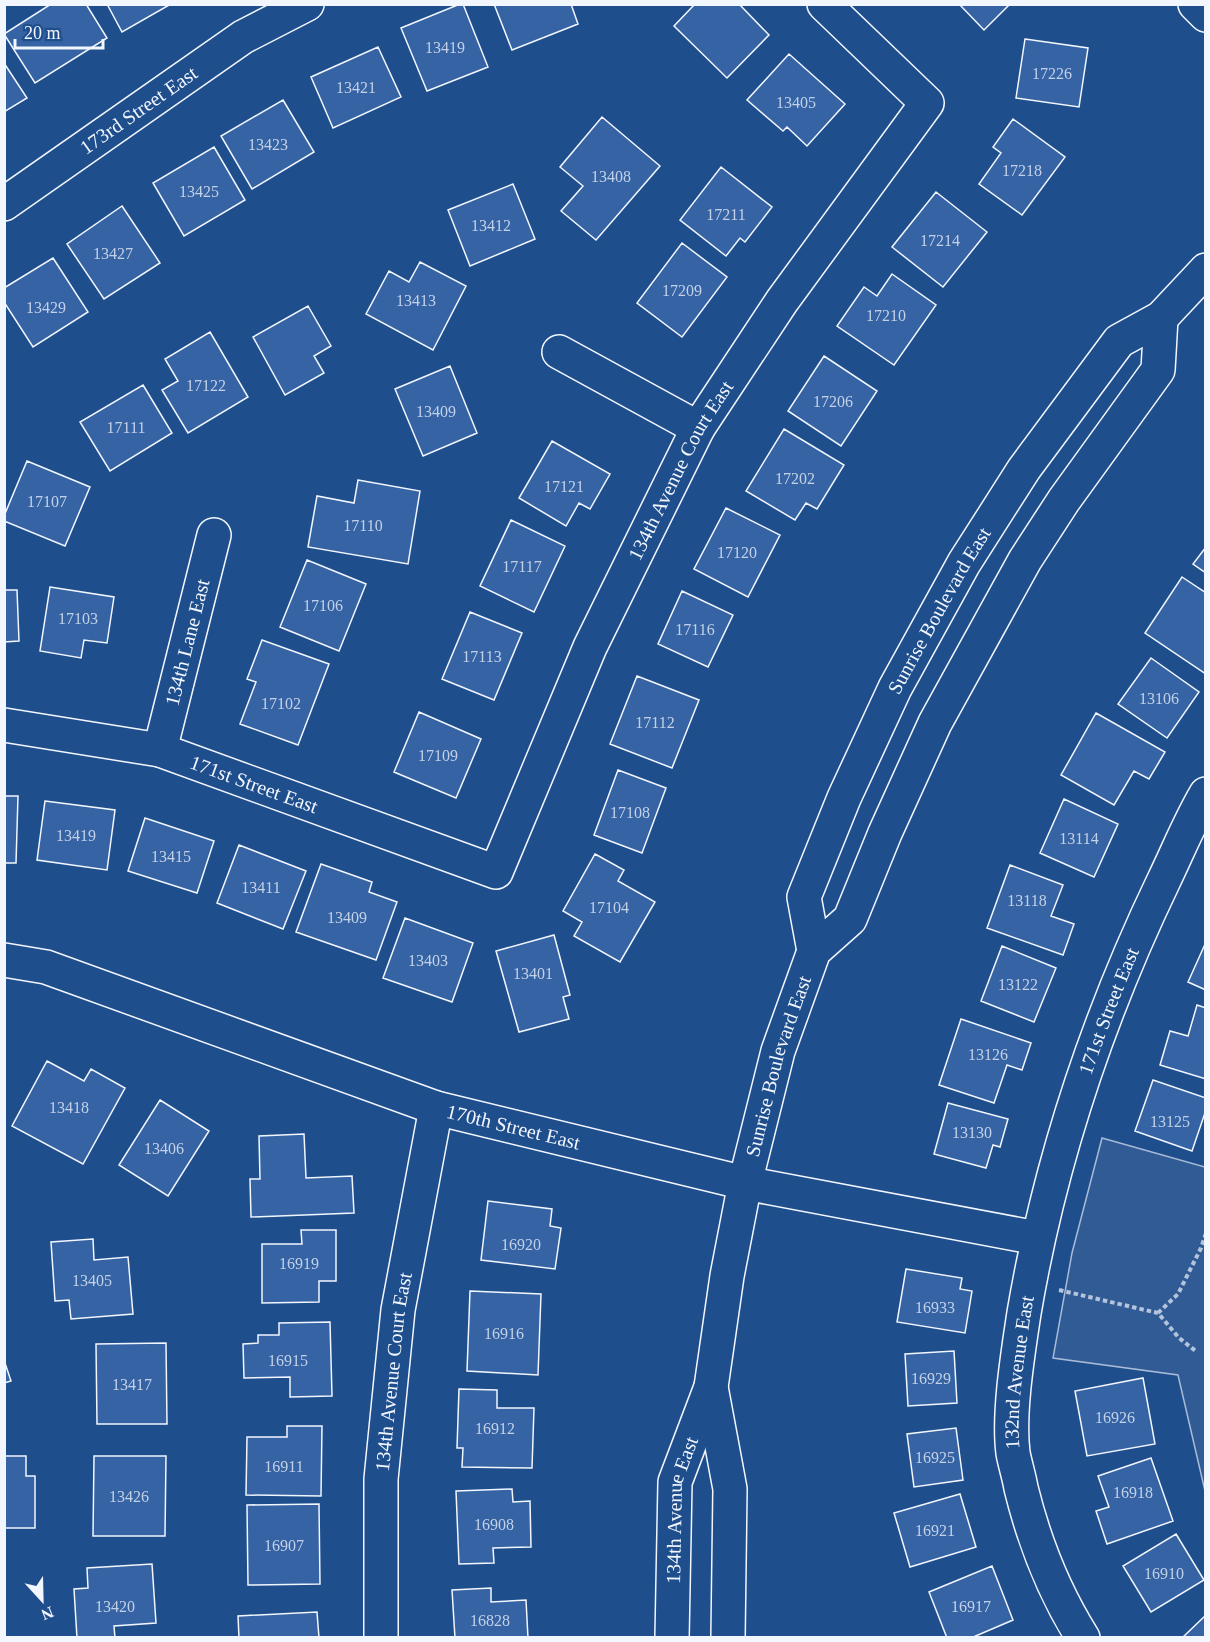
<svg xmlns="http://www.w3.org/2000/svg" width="1210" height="1642" font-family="'Times New Roman',serif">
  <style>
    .built { fill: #305b95; stroke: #a8bbd7; stroke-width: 1.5 }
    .building { fill: #3563a3; stroke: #f2f6ff; stroke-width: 1.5 }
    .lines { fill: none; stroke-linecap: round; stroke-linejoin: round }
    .minor-casing { stroke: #f2f6ff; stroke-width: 36 }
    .path { stroke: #b3c4dc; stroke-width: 4; stroke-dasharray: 4.5 3; stroke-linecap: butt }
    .minor { stroke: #1f4e8c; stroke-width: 33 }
    .labels { text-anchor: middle; stroke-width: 4.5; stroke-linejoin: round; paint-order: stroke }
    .number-label { font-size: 16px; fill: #c3d1e8 }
    .street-label { font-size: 20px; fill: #f2f6ff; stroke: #1f4e8c }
  </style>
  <rect width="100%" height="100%" fill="#1f4e8c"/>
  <!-- built -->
  <path class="built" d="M1102 1138 1205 1167V1491L1178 1375 1053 1358 1072 1253Z"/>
  <!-- building -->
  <path class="building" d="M51 4H86L107 38 35 83 4 34Z
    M107 4H171L122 32Z
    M460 4H463L488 67 427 91 401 28Z
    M494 4H571L578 24 512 50Z
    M695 4H739L769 35 727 78 674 26Z
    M959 4H1010L984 30Z
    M1025 39 1088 48 1079 107 1016 98Z
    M378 47 401 97 333 128 311 77Z
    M789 54 845 104 807 146 787 127 783 131 747 100Z
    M4 63 27 98 4 112Z
    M283 100 314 152 252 189 221 136Z
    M602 117 660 166 596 240 561 211 583 186 560 167Z
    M1013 119 1065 157 1022 215 979 184 1001 153 993 147Z
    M214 147 245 200 184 236 153 183Z
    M721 167 772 207 745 242 740 238 726 256 680 220Z
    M513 184 535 239 470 266 448 210Z
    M936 192 987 232 943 287 892 247Z
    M122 206 160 263 104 299 67 244Z
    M682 243 727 277 682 337 637 303Z
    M53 258 88 312 33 347 4 302V288Z
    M420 262 466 286 433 350 366 314 389 271 409 282Z
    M892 274 936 305 894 365 837 326 864 287 877 296Z
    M308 306 331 346 314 356 324 373 285 395 253 337Z
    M210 332 248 397 188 433 162 390 178 381 165 359Z
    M824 356 877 391 841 446 788 411Z
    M450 366 477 433 423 456 395 389Z
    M143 385 172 433 110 471 80 422Z
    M784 429 844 465 817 509 806 503 795 520 746 491Z
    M552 441 610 474 590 509 579 503 566 526 519 498Z
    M27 461 90 487 65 546 4 521V516Z
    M358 480 420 491 408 564 308 547 317 496 354 503Z
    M726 508 780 535 748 597 694 569Z
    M511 520 565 546 534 612 480 586Z
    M1206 547V573L1193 564Z
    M307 560 366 584 339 651 280 627Z
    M1182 577 1206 593V674L1145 633Z
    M50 587 114 597 107 643 84 640 81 658 40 651Z
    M4 590H17L19 641 4 642Z
    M682 591 733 615 708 667 658 644Z
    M470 612 522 633 494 700 442 679Z
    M262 640 329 664 298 745 240 724 256 682 247 679Z
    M1151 658 1199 692 1167 738 1118 704Z
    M637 676 699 700 672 768 610 744Z
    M419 712 481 739 456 798 394 772Z
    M1096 713 1165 752 1149 779 1134 771 1114 805 1061 775Z
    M618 770 666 788 642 853 594 835Z
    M4 796H18L16 863H4Z
    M1064 799 1118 824 1094 877 1040 853Z
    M45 801 115 810 107 870 37 860Z
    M145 818 214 841 197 893 128 871Z
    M239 845 306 871 283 929 217 903Z
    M595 854 624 870 618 881 655 902 620 962 574 936 582 922 563 911Z
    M321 864 372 882 369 892 397 902 376 960 296 932Z
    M1010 865 1063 885 1051 916 1074 924 1063 955 987 928Z
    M405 918 473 943 452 1002 383 978Z
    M554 935 570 995 563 997 569 1019 519 1032 496 951Z
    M1206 942V990L1188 982Z
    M1002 946 1056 968 1034 1022 981 1001Z
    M1197 1005 1206 1008V1079L1160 1065 1170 1031 1188 1036Z
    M961 1019 1031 1043 1022 1070 1007 1065 994 1103 939 1085Z
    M47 1061 84 1081 91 1069 125 1088 83 1164 12 1126Z
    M1153 1080 1206 1098V1110L1192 1151 1135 1131Z
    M160 1100 209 1131 168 1196 119 1165Z
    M948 1103 1008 1119 1000 1147 993 1145 986 1168 934 1154Z
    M304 1134 306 1178 352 1176 354 1213 251 1217 250 1179H260L259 1136Z
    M488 1201 552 1209 550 1226 561 1228 555 1269 481 1260Z
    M301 1230H336V1281H319V1302L262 1303V1244H302Z
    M93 1239 94 1260 128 1257 133 1314 71 1319 69 1300 55 1301 51 1242Z
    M906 1269 962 1278 960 1289 972 1291 965 1333 897 1322Z
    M470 1291 541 1294 538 1375 467 1371Z
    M330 1322 332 1396 290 1397V1377L244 1378 243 1344 258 1343V1335H279V1323Z
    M166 1343 167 1424H97L96 1344Z
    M954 1351 957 1403 908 1406 905 1354Z
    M4 1360 11 1381 4 1383Z
    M1143 1378 1155 1444 1087 1456 1075 1391Z
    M459 1389 497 1390V1408H534L532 1468 462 1467 463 1448H457Z
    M287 1426H322L321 1496 246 1495 247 1437H287Z
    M956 1428 963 1480 914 1487 907 1434Z
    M4 1456H26V1476H35V1528H4Z
    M94 1456H166L165 1536H93Z
    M1151 1458 1173 1521 1107 1544 1096 1511 1109 1507 1098 1476Z
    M512 1489 513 1502 530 1501 531 1547 493 1548 494 1563 459 1564 456 1491Z
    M960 1494 976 1547 910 1567 894 1513Z
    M319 1504 320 1584 248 1585 247 1505Z
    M1176 1534 1204 1580 1151 1612 1123 1566Z
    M152 1564 156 1623 114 1626 115 1638H77L74 1589 88 1588 87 1568Z
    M992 1566 1013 1620 971 1638H947L929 1592Z
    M491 1588V1602L526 1600 528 1638H455L452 1590Z
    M317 1612 319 1638H239L238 1616Z
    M1206 1615V1638H1182Z"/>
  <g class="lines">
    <!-- minor casing -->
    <g class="minor-casing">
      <g id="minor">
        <path d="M1195 4 1206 15"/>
        <path id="s1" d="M4 204 243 37 307 4"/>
        <path d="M559 352 698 428"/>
        <path id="s2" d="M4 725 160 750 496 872 590 647 698 428 782 301 927 103 824 4"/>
        <path id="s3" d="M160 750 214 535"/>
        <path id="s4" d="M814 951 804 897 844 798 895 688 964 563 1024 469 1119 341 1161 318 1206 270"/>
        <path id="s5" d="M4 960 46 967 436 1108 745 1183 1037 1238"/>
        <path d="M711 1387 730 1489 728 1638"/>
        <path id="s6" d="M381 1638V1479L398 1310 436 1108"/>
        <path id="s7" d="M672 1638 675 1482 711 1387 727 1276 745 1183 778 1051 814 951 850 919 885 833 935 723 1025 560 1064 500 1158 370 1161 318"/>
        <path id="s8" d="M1083 1638C1054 1592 1034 1541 1021 1488 1019 1476 1015 1464 1013 1453 1008 1413 1018 1353 1024 1313 1050 1160 1097 1019 1164 880 1178 851 1190 821 1206 794"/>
      </g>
    </g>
    <!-- path -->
    <path class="path" d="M1059 1290 1158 1313 1179 1338 1197 1352
      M1158 1313 1178 1294 1201 1248 1206 1233"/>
    <!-- minor -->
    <use href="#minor" class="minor"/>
  </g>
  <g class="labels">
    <!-- number labels -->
    <g class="number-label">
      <text x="445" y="53">13419</text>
      <text x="1052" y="79">17226</text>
      <text x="356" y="93">13421</text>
      <text x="796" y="108">13405</text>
      <text x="268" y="150">13423</text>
      <text x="1022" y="176">17218</text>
      <text x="611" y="182">13408</text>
      <text x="199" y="197">13425</text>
      <text x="726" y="220">17211</text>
      <text x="491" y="231">13412</text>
      <text x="940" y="246">17214</text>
      <text x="113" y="259">13427</text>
      <text x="682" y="296">17209</text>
      <text x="416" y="306">13413</text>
      <text x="46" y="313">13429</text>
      <text x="886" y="321">17210</text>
      <text x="206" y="391">17122</text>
      <text x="833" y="407">17206</text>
      <text x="436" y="417">13409</text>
      <text x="126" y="433">17111</text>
      <text x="795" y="484">17202</text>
      <text x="564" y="492">17121</text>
      <text x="47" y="507">17107</text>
      <text x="363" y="531">17110</text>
      <text x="737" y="558">17120</text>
      <text x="522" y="572">17117</text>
      <text x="323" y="611">17106</text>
      <text x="78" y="624">17103</text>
      <text x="695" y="635">17116</text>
      <text x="482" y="662">17113</text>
      <text x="1159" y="704">13106</text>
      <text x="281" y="709">17102</text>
      <text x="655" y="728">17112</text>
      <text x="438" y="761">17109</text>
      <text x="630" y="818">17108</text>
      <text x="76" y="841">13419</text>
      <text x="1079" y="844">13114</text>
      <text x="171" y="862">13415</text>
      <text x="261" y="893">13411</text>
      <text x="1027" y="906">13118</text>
      <text x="609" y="913">17104</text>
      <text x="347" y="923">13409</text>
      <text x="428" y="966">13403</text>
      <text x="533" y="979">13401</text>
      <text x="1018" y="990">13122</text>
      <text x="988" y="1060">13126</text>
      <text x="69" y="1113">13418</text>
      <text x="1170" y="1127">13125</text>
      <text x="972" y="1138">13130</text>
      <text x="164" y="1154">13406</text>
      <text x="521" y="1250">16920</text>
      <text x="299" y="1269">16919</text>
      <text x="92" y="1286">13405</text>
      <text x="935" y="1313">16933</text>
      <text x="504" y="1339">16916</text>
      <text x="288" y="1366">16915</text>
      <text x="931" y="1384">16929</text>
      <text x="132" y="1390">13417</text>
      <text x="1115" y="1423">16926</text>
      <text x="495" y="1434">16912</text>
      <text x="935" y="1463">16925</text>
      <text x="284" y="1472">16911</text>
      <text x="1133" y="1498">16918</text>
      <text x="129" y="1502">13426</text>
      <text x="494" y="1530">16908</text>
      <text x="935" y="1536">16921</text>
      <text x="284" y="1551">16907</text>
      <text x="1164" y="1579">16910</text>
      <text x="115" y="1612">13420</text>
      <text x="971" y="1612">16917</text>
      <text x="490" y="1626">16828</text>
    </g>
    <!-- street labels -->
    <g class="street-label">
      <text dy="7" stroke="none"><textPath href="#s1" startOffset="164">173rd Street East</textPath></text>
      <text dy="7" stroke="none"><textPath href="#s2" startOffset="958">134th Avenue Court East</textPath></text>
      <text dy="7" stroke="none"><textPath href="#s4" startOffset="372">Sunrise Boulevard East</textPath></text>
      <text dy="7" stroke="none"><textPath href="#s3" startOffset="111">134th Lane East</textPath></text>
      <text dy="7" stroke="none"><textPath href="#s2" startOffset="258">171st Street East</textPath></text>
      <text dy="7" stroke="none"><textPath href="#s8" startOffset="654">171st Street East</textPath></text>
      <text dy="7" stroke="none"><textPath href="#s7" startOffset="586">Sunrise Boulevard East</textPath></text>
      <text dy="7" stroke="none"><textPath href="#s5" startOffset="537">170th Street East</textPath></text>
      <text dy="7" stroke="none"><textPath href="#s6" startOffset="267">134th Avenue Court East</textPath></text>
      <text dy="7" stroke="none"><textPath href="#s8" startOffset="280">132nd Avenue East</textPath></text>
      <text dy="7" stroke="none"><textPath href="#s7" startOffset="129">134th Avenue East</textPath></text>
    </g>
  </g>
  <!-- border -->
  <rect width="1210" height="1642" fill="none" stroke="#f2f6ff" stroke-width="12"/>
  <!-- north arrow -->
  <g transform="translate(42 1600) rotate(158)" stroke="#1f4e8c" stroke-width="4.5" paint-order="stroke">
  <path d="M0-4.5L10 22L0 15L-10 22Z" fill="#f2f6ff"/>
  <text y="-9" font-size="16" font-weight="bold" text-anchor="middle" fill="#f2f6ff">N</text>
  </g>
  <!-- scale -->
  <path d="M15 39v9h88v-9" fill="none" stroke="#f2f6ff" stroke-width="3"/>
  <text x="24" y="39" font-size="18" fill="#f2f6ff" stroke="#1f4e8c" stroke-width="4.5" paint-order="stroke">20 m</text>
</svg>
